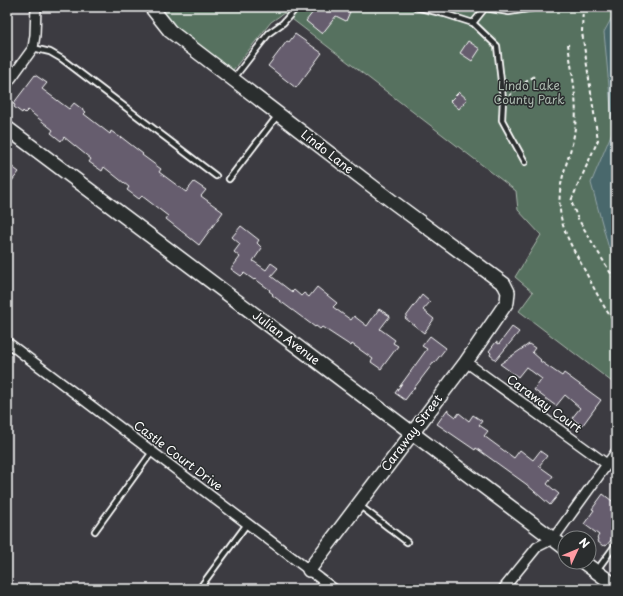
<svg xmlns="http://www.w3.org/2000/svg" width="623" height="596" font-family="'Playpen Sans',sans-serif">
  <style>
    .green { fill: #57715e; stroke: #abb8ae }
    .water { fill: #4a686c; stroke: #92a4a7 }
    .building { fill: #665d6e; stroke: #fff }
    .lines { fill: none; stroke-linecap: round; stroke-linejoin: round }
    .lane-casing { stroke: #fff; stroke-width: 8 }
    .street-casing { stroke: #fff; stroke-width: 12 }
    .secondary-casing { stroke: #fff; stroke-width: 16 }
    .path { stroke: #fff; stroke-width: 2; stroke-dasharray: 4 3; stroke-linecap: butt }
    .lane { stroke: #2a2d2e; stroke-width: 4.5 }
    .street { stroke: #2a2d2e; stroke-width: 9 }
    .secondary { stroke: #2a2d2e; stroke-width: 13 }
    .labels { text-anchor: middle; stroke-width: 3; stroke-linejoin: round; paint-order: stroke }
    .park-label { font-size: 12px; fill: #abb8ae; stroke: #2a2d2e }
    .street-label { font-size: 12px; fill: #fff; stroke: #2a2d2e }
  </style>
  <rect width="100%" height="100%" fill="#3c3b41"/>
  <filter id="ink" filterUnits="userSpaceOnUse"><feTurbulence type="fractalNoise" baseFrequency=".025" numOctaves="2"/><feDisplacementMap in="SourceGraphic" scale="8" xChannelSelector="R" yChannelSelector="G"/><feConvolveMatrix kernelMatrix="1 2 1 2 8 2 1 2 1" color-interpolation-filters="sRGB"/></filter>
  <g filter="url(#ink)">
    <!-- green -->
    <path class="green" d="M158 7H616V385L519 311 533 292 515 277 541 235 518 210 516 191 284 13 271 22 233 70 177 29Z"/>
    <!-- water -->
    <path class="water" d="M616 10V258L608 245 591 183 613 130 604 32Z"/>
    <!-- building -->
    <path class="building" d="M317 7H352L346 21 336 16 322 34 306 21Z
      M295 34 322 53 296 88 268 66 287 41 289 42Z
      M468 41 480 49 472 61 460 53Z
      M35 75 47 83 42 89 69 109 74 103 86 112 84 114 110 134 111 131 121 138V137L143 154 142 155 161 169 159 172 186 192 194 182 206 190 201 196 223 212 199 245 166 219 168 216 142 196 139 199 127 190 129 187 104 167 102 171 89 162 91 159 64 137 61 141 51 133 53 130 28 110 25 113 23 111 22 113 14 107 15 105 13 104Z
      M459 92 467 99 459 109 450 101Z
      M7 163 19 172 7 187Z
      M241 226 259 240 257 243 262 248 253 261 266 270 271 263 278 268 271 276 292 292 294 290 301 296 304 293 309 297 317 287 337 303 333 307 351 320 354 316 367 326 379 309 390 316 380 329 395 340 393 343 398 346 381 369 371 362 373 359 352 344 351 346 322 327 320 329 316 326 315 327 272 295 273 294 269 291 270 290 255 279 254 280 244 273 241 276 231 269 240 257 234 252 240 244 232 237Z
      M422 295 430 302 423 310 434 319 424 333 405 318Z
      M512 327 519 332 496 360 490 355 491 353 489 351 496 342 499 344Z
      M430 336 446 348 435 362H434L405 400 395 393 427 349 422 346Z
      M529 344 535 348 532 352 541 360 540 361 562 376 564 373 601 400 582 426 572 418 580 408 565 395 556 406 534 390 542 379 526 367 518 377 500 364Z
      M447 410 456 417 459 413 469 421 473 415 482 421 479 425 488 431 484 436 514 458 520 450 533 460 540 451 547 456 539 466 553 476 547 484 559 494 550 505 526 484 476 448 475 450 437 424Z
      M603 494 616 504V534L606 546 604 545 603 546 597 541 598 539 597 538 599 535 584 524 594 510 592 509Z"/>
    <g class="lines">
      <!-- lane casing -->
      <g class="lane-casing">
        <path id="lane" d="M416 7 445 14 473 23 485 8 509 12 540 7
          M473 23 497 46 503 99 502 120 525 162
          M33 48 50 52 62 59 216 176
          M234 78 269 33 283 23 297 7
          M229 179 278 115
          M359 505 407 542
          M95 531 152 452
          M597 570 616 544
          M199 589 247 524"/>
      </g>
      <!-- street casing -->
      <g class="street-casing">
        <path id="street" d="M7 84 33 48 35 35 36 7
          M7 342 334 589
          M466 362 608 465
          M503 589 537 547 553 539 616 452"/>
      </g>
      <!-- secondary casing -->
      <g class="secondary-casing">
        <path id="secondary" d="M151 7 170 31 393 202 504 284 508 292 507 302 466 362 309 570
          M7 128 565 548
          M583 562 616 586"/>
      </g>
      <!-- path -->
      <path class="path" d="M583 7 582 32 598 140 571 201 577 217 616 282
        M568 44C572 74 579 105 574 135 569 162 557 181 560 210 562 232 574 250 584 269 594 288 603 307 616 324
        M509 96 520 86 536 75
        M610 316 616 315"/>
      <!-- lane -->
      <use href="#lane" class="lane"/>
      <!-- street -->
      <use href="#street" class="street"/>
      <!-- secondary -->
      <use href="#secondary" class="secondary"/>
    </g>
  </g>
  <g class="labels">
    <!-- park labels -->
    <g class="park-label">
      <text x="529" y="90">Lindo Lake<tspan x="529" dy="14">County Park</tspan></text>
    </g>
    <!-- street labels -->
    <g class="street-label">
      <text transform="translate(327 152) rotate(38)" y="4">Lindo Lane</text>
      <text transform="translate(286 338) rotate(37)" y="4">Julian Avenue</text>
      <text transform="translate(544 404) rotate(36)" y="4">Caraway Court</text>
      <text transform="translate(412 433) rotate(-53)" y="4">Caraway Street</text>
      <text transform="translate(178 456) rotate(37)" y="4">Castle Court Drive</text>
    </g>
  </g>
  <!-- margin -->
  <rect width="623" height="596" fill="none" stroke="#2a2d2e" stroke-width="24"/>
  <rect x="12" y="12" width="599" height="572" fill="none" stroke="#fff" stroke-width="1.5" filter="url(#ink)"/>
  <!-- north arrow -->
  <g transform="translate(577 550) rotate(46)"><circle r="19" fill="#2a2d2e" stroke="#7f8182"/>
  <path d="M0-3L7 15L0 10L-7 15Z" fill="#ff9aa2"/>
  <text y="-6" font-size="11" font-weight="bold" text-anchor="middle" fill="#ffffff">N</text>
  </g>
</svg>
